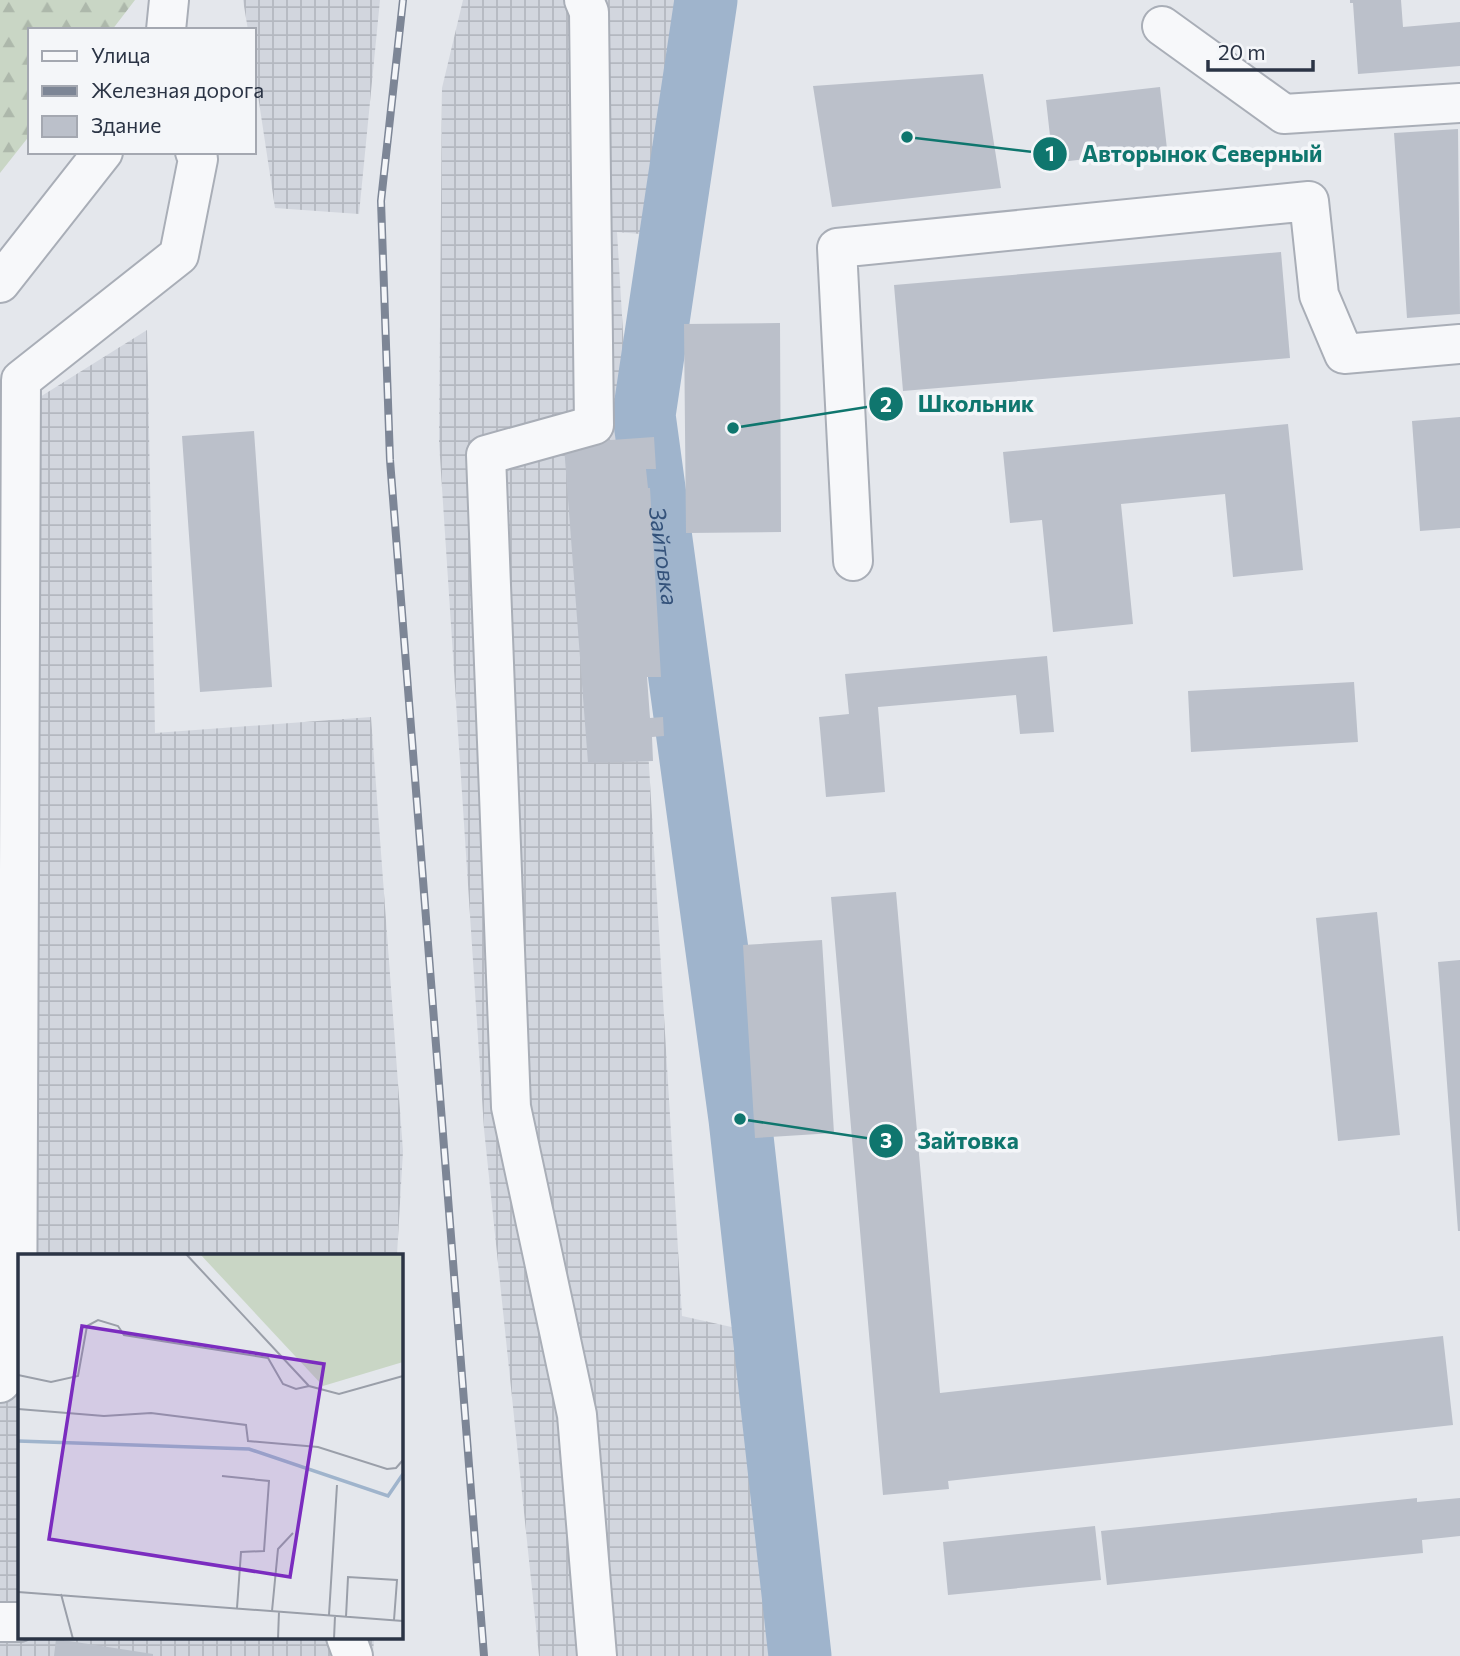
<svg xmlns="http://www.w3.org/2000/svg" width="1460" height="1656" font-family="Commissioner,sans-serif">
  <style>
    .industrial { fill: url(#industrial-grid) }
    .forest { fill: url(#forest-firs) }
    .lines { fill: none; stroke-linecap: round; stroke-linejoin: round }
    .river { stroke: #9fb4cc; stroke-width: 63 }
    .building { fill: #bbc0ca }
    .minor-casing { stroke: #a9aeb7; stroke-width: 42 }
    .minor { stroke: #f7f8fa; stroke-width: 38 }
    .rail-casing { stroke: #7d8696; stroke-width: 8 }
    .rail { stroke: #f4f6f9; stroke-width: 5; stroke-dasharray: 16; stroke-linecap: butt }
    .labels { text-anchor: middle; stroke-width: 7; stroke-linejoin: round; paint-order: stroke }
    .water-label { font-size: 23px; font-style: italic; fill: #34527a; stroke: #f4f6f9 }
    .inset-river { fill: none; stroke: #9fb4cc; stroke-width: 3.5 }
    .inset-road { fill: none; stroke: #9a9fa9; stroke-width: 2 }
    .view { fill: #7b2cbf; fill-opacity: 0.15; stroke: #7b2cbf; stroke-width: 3.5 }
    .inset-edge { fill: none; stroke: #2b3445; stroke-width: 3.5 }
    .leader { fill: none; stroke: #0f766e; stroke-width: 2.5 }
    .callout-dot { fill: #0f766e; stroke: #f4f6f9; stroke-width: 2.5 }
    .mark-label { font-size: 21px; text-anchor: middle; font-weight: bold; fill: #fff }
    .callout-label { font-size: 23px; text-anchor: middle; font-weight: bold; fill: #0f766e; stroke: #f4f6f9; stroke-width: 7; stroke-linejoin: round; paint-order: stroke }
  </style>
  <defs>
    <pattern id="industrial-grid" width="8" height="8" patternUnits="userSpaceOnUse" patternTransform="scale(1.75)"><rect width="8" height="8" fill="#d2d6de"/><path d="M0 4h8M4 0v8" fill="none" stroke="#b4b8c0"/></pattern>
    <pattern id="forest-firs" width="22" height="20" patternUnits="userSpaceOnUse" patternTransform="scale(1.75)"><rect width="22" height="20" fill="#c9d6c5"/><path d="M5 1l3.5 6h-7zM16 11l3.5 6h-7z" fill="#adb8ab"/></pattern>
  </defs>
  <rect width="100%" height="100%" fill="#e4e7ec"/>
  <!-- industrial -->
  <path class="industrial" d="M243 0H380L359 214 275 208 254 69V30H248Z
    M463 0H681L652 235 617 232 682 1316 745 1330 783 1656H539L484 1129 439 442 442 88Z
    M147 330 155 733 371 717 403 1151 397 1255H19V1637H374L373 1656H0V422Z"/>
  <!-- forest -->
  <path class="forest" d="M0 0H135L112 30H30V135L0 173Z"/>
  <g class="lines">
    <!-- river -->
    <path class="river" id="s1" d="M706 0 644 415 740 1119 800 1656"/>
  </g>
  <!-- building -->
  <path class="building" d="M1350 0H1401L1403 27 1460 22V66L1358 74 1353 3H1350Z
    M983 74 1001 188 832 207 813 86Z
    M1160 87 1167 149 1053 163 1046 100Z
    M1458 129 1460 314 1407 318 1394 133Z
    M1281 252 1290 358 903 391 894 285Z
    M780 323 781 532 686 533 684 324Z
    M1460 417V528L1420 531 1412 421Z
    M1288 424 1303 570 1233 577 1225 494 1121 504 1133 624 1053 632 1042 520 1010 523 1003 452Z
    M254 431 272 687 200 692 182 436Z
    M654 437 656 469H646L648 488H650L661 677H647L650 718 663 717 664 736 652 737 653 761 588 763 564 446 597 445V441Z
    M1047 656 1054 732 1020 734 1016 695 878 707 885 792 826 797 819 717 849 714 845 674Z
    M1354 682 1358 742 1191 752 1188 691Z
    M896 892 940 1393 1443 1336 1453 1425 948 1481 949 1489 883 1495 831 897Z
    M1377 912 1400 1135 1338 1141 1316 918Z
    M822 940 834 1133 755 1138 743 945Z
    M1460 960V1231H1458L1438 962Z
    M1417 1498V1502L1460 1498V1536L1422 1540 1423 1553 1107 1585 1101 1531Z
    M1095 1526 1101 1580 948 1595 943 1542Z
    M56 1639 153 1654V1656H54Z"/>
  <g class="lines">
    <!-- minor casing -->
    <g class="minor-casing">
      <path id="minor" d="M584 0 589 12 594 425 486 455 511 1107 577 1415 597 1656
        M1162 26 1284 114 1460 103
        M166 30 169 0
        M0 283 103 152
        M853 561 837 248 1309 201 1319 295 1344 354 1460 344
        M0 1383 17 1365 21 380 179 255 198 159 195 152
        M0 1622H19
        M346 1637 353 1656"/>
    </g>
    <!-- minor -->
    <use href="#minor" class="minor"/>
    <!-- rail casing -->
    <g class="rail-casing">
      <path id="rail" d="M403 0 381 201 390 460 484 1656"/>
    </g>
    <!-- rail -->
    <use href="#rail" class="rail"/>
  </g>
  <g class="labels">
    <!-- water labels -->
    <g class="water-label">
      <text dy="8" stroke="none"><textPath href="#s1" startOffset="562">Зайтовка</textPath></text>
    </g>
  </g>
  <!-- overview -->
  <g transform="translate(18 1254)">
    <rect width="385" height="385" fill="#e4e7ec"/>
    <path d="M182 0H385V108L305 132Z" fill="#c9d6c5"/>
    <path class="inset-river" d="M0 187 231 195 370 242 385 220"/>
    <path class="inset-road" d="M168 0 291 132 321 140 385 122M0 121 33 128 60 122 69 72 80 66 100 72 106 81 250 104 265 130 278 135 291 132M0 155 86 162 133 159 228 171 230 187 300 193 369 215 378 214 385 206M204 222 251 227 246 297 223 298 219 354M0 338 385 367M43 340 55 385M254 357 260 295 275 279M311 361 319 231M328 363 330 323 379 326 376 366M260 385 261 357M316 385 317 362"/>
    <path class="view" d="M64 72 306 110 272 323 31 285Z"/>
    <rect width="385" height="385" class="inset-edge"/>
  </g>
  <!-- callouts -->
  <path class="leader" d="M907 137L1050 154M733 428L886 404M740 1119L886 1141"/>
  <g class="callout-dot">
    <circle cx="907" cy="137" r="7"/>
    <circle cx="733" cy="428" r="7"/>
    <circle cx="740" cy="1119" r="7"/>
    <circle cx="1050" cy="154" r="18"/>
    <circle cx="886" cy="404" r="18"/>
    <circle cx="886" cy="1141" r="18"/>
  </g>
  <g class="mark-label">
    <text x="1050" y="161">1</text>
    <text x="886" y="412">2</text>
    <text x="886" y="1148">3</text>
  </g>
  <g class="callout-label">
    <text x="1202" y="162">Авторынок Северный</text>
    <text x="976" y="412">Школьник</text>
    <text x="968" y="1149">Зайтовка</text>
  </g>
  <!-- legend -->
  <rect x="28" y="28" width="228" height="126" fill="#f4f6f9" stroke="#a4a8b1" stroke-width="2"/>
  <rect x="42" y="51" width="35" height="10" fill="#f7f8fa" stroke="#a4a8b1" stroke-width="2"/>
  <text x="91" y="63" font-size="21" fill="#2b3445">Улица</text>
  <rect x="42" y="86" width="35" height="10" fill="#7d8696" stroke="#a4a8b1" stroke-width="2"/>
  <text x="91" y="98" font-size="21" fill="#2b3445">Железная дорога</text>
  <rect x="42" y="116" width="35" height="21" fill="#bbc0ca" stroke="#a4a8b1" stroke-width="2"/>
  <text x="91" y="133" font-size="21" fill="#2b3445">Здание</text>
  <!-- scale -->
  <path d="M1208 60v10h105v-10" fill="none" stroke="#2b3445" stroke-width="3.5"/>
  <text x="1218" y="60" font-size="21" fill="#2b3445" stroke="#f4f6f9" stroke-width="5" paint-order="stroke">20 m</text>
</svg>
